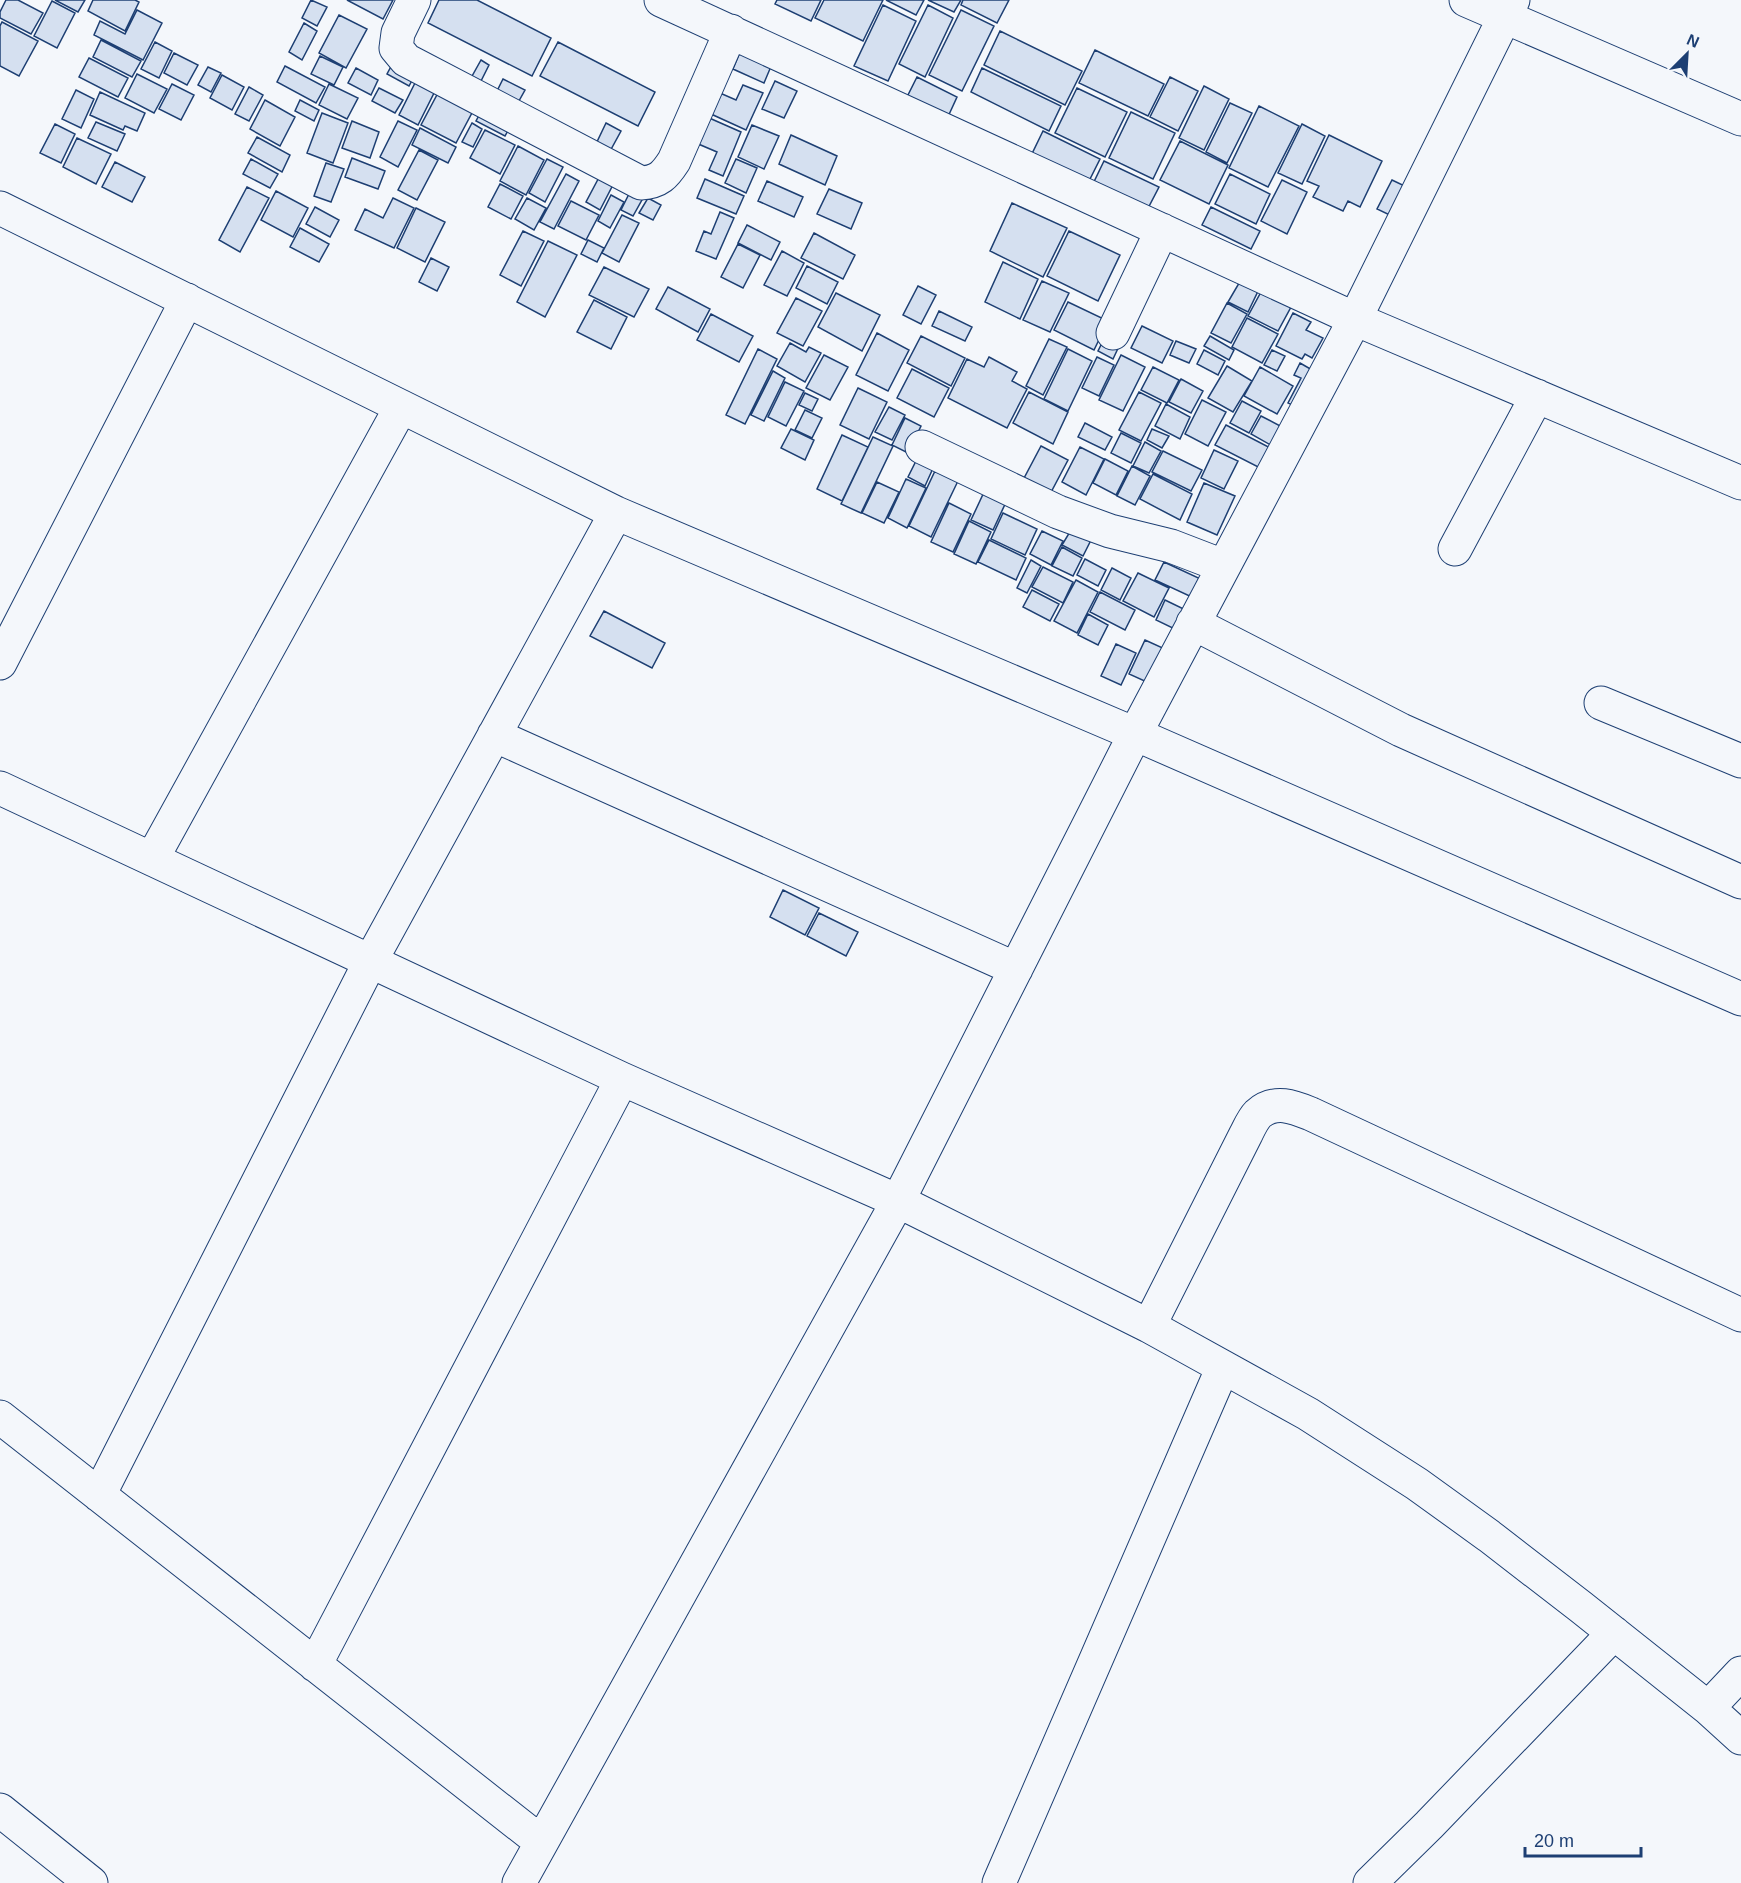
<svg xmlns="http://www.w3.org/2000/svg" width="1741" height="1883" font-family="Arial,sans-serif">
  <style>
    .building { fill: #d5e0f0; stroke: #1d3f73; stroke-width: 1.5 }
    .lines { fill: none; stroke-linecap: round; stroke-linejoin: round }
    .minor-casing { stroke: #1d3f73; stroke-width: 35 }
    .minor { stroke: #f4f7fb; stroke-width: 33 }
  </style>
  <rect width="100%" height="100%" fill="#f4f7fb"/>
  <!-- building -->
  <path class="building" d="M6 0H18L43 13 31 34 0 18V12Z
    M55 0H85L78 12Z
    M93 0H135L139 2 125 31 88 11Z
    M311 0 327 7 317 26 302 18Z
    M347 0H393L383 19Z
    M439 0H477L551 38 532 76 428 23Z
    M777 0H821L811 21 775 4Z
    M824 0H883L863 41 815 18Z
    M886 0H924L916 15Z
    M928 0H961L954 12Z
    M963 0H1009L997 23 961 5Z
    M52 1 75 13 57 48 34 36Z
    M883 5 916 21 888 81 854 66Z
    M928 5 953 18 925 77 899 64Z
    M137 10 162 23 143 60 94 35 100 21 125 34Z
    M961 10 994 26 962 91 929 75Z
    M339 15 367 29 346 68 319 53Z
    M2 22 38 41 19 76 0 66V26Z
    M304 23 317 31 302 60 289 52Z
    M1000 31 1082 71 1065 105 984 65Z
    M101 40 141 61 132 77 93 57Z
    M155 42 172 51 159 78 141 69Z
    M558 42 655 92 638 126 540 76Z
    M741 50 772 64 764 83 733 69Z
    M1095 50 1164 84 1148 116 1079 83Z
    M174 53 198 65 187 85 164 73Z
    M320 56 343 67 334 85 311 74Z
    M89 58 128 78 118 97 79 77Z
    M481 60 489 65 480 83 471 78Z
    M394 61 416 73 409 86 387 74Z
    M285 66 325 87 316 103 277 82Z
    M208 67 221 73 211 92 198 85Z
    M356 68 378 80 371 95 348 83Z
    M982 68 1061 106 1049 131 971 92Z
    M137 74 167 89 154 113 125 98Z
    M222 75 244 87 232 110 210 98Z
    M917 77 957 97 946 121 905 101Z
    M1170 77 1198 91 1178 131 1150 117Z
    M503 79 525 90 515 108 494 97Z
    M416 81 435 91 418 125 399 115Z
    M775 81 797 91 784 118 762 109Z
    M172 84 194 95 181 120 159 109Z
    M329 84 358 98 347 119 319 105Z
    M743 85 763 93 746 130 711 114 720 93 736 100Z
    M1204 86 1229 99 1204 150 1179 138Z
    M249 87 263 95 249 121 235 114Z
    M379 88 403 100 395 113 372 101Z
    M1077 88 1127 112 1105 157 1055 133Z
    M76 90 94 99 81 128 62 119Z
    M439 91 474 109 456 143 421 125Z
    M100 92 145 113 137 131 125 126 123 130 90 115Z
    M265 100 295 117 280 146 250 129Z
    M300 100 319 110 314 121 295 111Z
    M1230 103 1252 113 1227 163 1206 152Z
    M1259 106 1299 126 1268 187 1229 168Z
    M482 110 511 125 505 136 476 121Z
    M1131 112 1175 133 1153 179 1109 158Z
    M322 113 348 123 333 163 307 153Z
    M707 117 741 132 723 176 709 170 717 152 696 143Z
    M352 121 379 132 370 158 342 148Z
    M398 121 417 130 398 167 380 157Z
    M96 122 125 134 117 151 88 138Z
    M472 123 482 129 473 147 462 142Z
    M606 123 621 131 609 153 595 146Z
    M55 124 75 134 61 163 40 153Z
    M1302 124 1325 136 1302 184 1278 173Z
    M752 125 779 136 764 169 738 157Z
    M420 128 456 147 448 163 412 145Z
    M485 130 515 145 500 174 470 158Z
    M1043 131 1100 159 1085 189 1028 162Z
    M791 135 837 156 825 185 779 164Z
    M1329 135 1382 161 1360 207 1348 201 1343 211 1313 197 1319 186 1307 181Z
    M257 137 290 155 282 172 248 153Z
    M77 138 111 154 96 184 63 167Z
    M1180 141 1228 165 1209 204 1160 180Z
    M518 146 544 160 526 195 500 181Z
    M419 150 438 160 417 200 398 190Z
    M352 158 385 171 378 189 345 177Z
    M251 159 278 174 270 188 243 174Z
    M547 159 563 167 545 202 529 193Z
    M736 159 757 168 746 193 725 183Z
    M1104 161 1159 187 1145 214 1091 188Z
    M115 162 145 177 132 202 102 187Z
    M326 163 344 169 331 202 314 196Z
    M604 168 618 175 600 210 586 202Z
    M566 174 579 181 554 229 540 222Z
    M1230 174 1270 194 1256 224 1215 204Z
    M705 179 744 196 736 214 697 198Z
    M1282 180 1307 192 1287 234 1261 221Z
    M1392 180 1411 189 1396 218 1377 209Z
    M767 181 803 197 794 217 758 201Z
    M500 184 523 196 511 219 488 207Z
    M247 187 269 198 240 252 219 240Z
    M829 189 862 203 851 229 817 214Z
    M276 191 308 208 293 237 261 220Z
    M630 192 643 198 633 216 621 210Z
    M611 195 624 202 610 228 598 221Z
    M393 198 414 208 394 248 355 230 365 209 383 218Z
    M527 198 546 208 534 230 515 219Z
    M648 198 661 205 653 220 639 213Z
    M571 201 599 215 586 240 558 226Z
    M1012 203 1067 228 1043 277 990 251Z
    M315 207 339 220 330 237 306 224Z
    M1211 207 1260 231 1251 249 1202 225Z
    M416 208 445 222 425 262 397 248Z
    M720 212 734 218 716 259 696 251 704 231 711 234Z
    M622 215 639 223 619 262 602 253Z
    M747 225 780 242 771 260 738 243Z
    M300 228 329 244 319 262 290 247Z
    M523 231 544 241 521 286 500 275Z
    M1069 231 1120 255 1098 301 1047 276Z
    M814 233 855 255 843 279 801 258Z
    M588 240 604 248 597 262 581 254Z
    M548 241 577 255 545 317 517 302Z
    M738 244 760 255 743 288 721 277Z
    M782 251 804 263 787 296 764 285Z
    M431 258 449 267 437 291 419 282Z
    M1003 262 1038 279 1020 319 985 302Z
    M807 266 838 282 827 304 796 288Z
    M604 267 649 289 634 317 589 295Z
    M1242 278 1260 287 1248 312 1228 302Z
    M1042 281 1069 293 1050 332 1023 320Z
    M918 286 936 295 921 324 903 315Z
    M668 287 710 309 698 332 656 309Z
    M1261 292 1291 307 1278 331 1248 316Z
    M836 293 880 315 862 351 818 327Z
    M796 298 822 311 803 346 777 333Z
    M594 300 627 317 611 349 577 332Z
    M1068 302 1108 321 1094 350 1054 330Z
    M1227 303 1247 314 1231 343 1211 333Z
    M939 311 972 327 965 341 932 326Z
    M1293 313 1311 322 1306 330 1323 338 1312 358 1305 354 1302 359 1276 346Z
    M711 314 753 336 739 362 697 340Z
    M1247 318 1278 334 1262 363 1232 347Z
    M1142 326 1173 341 1162 363 1131 348Z
    M877 333 909 350 888 391 856 375Z
    M921 336 965 358 951 386 907 363Z
    M1210 336 1234 350 1229 360 1204 346Z
    M1105 337 1120 344 1113 359 1098 351Z
    M1049 339 1067 347 1043 395 1026 386Z
    M1176 341 1196 349 1189 363 1170 355Z
    M790 343 806 352 809 347 821 353 805 382 777 366Z
    M758 349 777 359 745 424 726 415Z
    M1068 349 1092 361 1068 411 1044 399Z
    M1204 350 1225 361 1218 375 1197 364Z
    M1272 350 1285 356 1277 371 1264 365Z
    M824 355 848 367 830 400 806 388Z
    M1121 355 1145 367 1123 411 1099 400Z
    M989 357 1017 372 1012 381 1027 389 1007 428 948 398 967 359 984 367Z
    M1097 357 1114 365 1099 396 1082 388Z
    M1300 363 1321 375 1303 410 1288 403 1301 378 1294 375Z
    M1227 366 1252 381 1233 412 1208 398Z
    M1153 367 1179 380 1167 403 1141 390Z
    M1260 367 1293 386 1277 414 1244 396Z
    M912 369 949 388 934 417 897 398Z
    M773 371 785 378 764 421 751 415Z
    M1181 379 1203 391 1191 413 1169 402Z
    M785 382 804 391 786 426 768 417Z
    M858 388 887 402 869 439 840 425Z
    M1029 392 1068 412 1053 444 1013 423Z
    M1139 392 1161 403 1141 441 1119 430Z
    M805 393 818 399 812 411 799 405Z
    M1202 400 1226 412 1208 446 1185 434Z
    M1242 401 1261 411 1249 433 1230 423Z
    M1166 404 1190 417 1180 439 1155 426Z
    M889 407 905 415 892 440 875 432Z
    M805 410 822 418 812 438 795 430Z
    M1261 416 1286 429 1276 448 1251 434Z
    M905 418 921 426 908 453 892 445Z
    M1085 423 1112 437 1105 450 1078 437Z
    M1226 425 1276 451 1266 471 1215 445Z
    M791 429 814 440 805 460 781 448Z
    M1152 429 1169 436 1162 448 1147 440Z
    M1121 433 1141 443 1131 463 1111 453Z
    M842 435 868 447 842 501 817 489Z
    M873 437 893 446 861 513 841 504Z
    M1145 442 1161 451 1149 473 1133 466Z
    M1041 446 1068 460 1049 496 1022 482Z
    M1080 447 1104 459 1086 495 1062 482Z
    M1214 450 1238 461 1224 489 1201 478Z
    M1163 451 1202 470 1191 491 1152 472Z
    M917 459 934 466 925 486 908 477Z
    M1105 459 1128 471 1116 495 1093 483Z
    M1132 466 1150 476 1135 505 1117 496Z
    M935 471 958 481 931 537 909 526Z
    M1153 474 1192 494 1180 520 1140 499Z
    M906 479 926 488 907 528 888 518Z
    M877 482 899 492 884 523 862 513Z
    M1204 483 1235 496 1217 535 1187 522Z
    M985 490 1007 500 993 530 971 520Z
    M949 503 971 514 953 552 931 542Z
    M1003 513 1037 529 1025 555 991 539Z
    M969 521 991 532 976 564 954 554Z
    M1071 530 1091 540 1083 556 1062 545Z
    M1042 531 1063 541 1051 565 1030 554Z
    M989 540 1026 558 1016 580 978 562Z
    M1062 547 1082 558 1073 576 1052 566Z
    M1085 559 1106 570 1098 586 1077 575Z
    M1031 560 1041 566 1027 593 1017 588Z
    M1164 562 1205 581 1196 599 1155 580Z
    M1043 567 1073 582 1063 603 1032 587Z
    M1112 568 1131 578 1120 600 1101 590Z
    M1138 573 1169 588 1154 617 1123 601Z
    M1076 580 1098 592 1077 633 1054 621Z
    M1032 590 1059 604 1050 621 1023 607Z
    M1100 592 1135 610 1125 630 1090 612Z
    M1165 600 1192 613 1183 633 1156 620Z
    M604 611 665 643 652 668 590 636Z
    M1088 614 1108 625 1098 645 1078 635Z
    M1145 640 1165 649 1149 683 1129 674Z
    M1116 644 1136 653 1121 685 1101 676Z
    M783 890 819 908 805 935 770 917Z
    M819 913 858 932 846 956 807 936Z"/>
  <g class="lines">
    <!-- minor casing -->
    <g class="minor-casing">
      <path id="minor" d="M414 0 398 33 396 48 406 60 641 183C659 182 665 175 674 161L731 31
        M661 0 1355 319 1741 483
        M1466 0 1741 119
        M0 208 616 513 1135 734 1741 999
        M1113 333 1162 230
        M922 447 1058 512 1110 531 1171 546 1223 566
        M1455 549 1537 396
        M1193 623 1401 730 1741 882
        M0 663 187 300
        M1601 703 1741 761
        M494 735 1016 969
        M0 788 622 1079 898 1201 1149 1326 1308 1414 1417 1484 1489 1536 1581 1607 1708 1708 1741 1738
        M152 859 401 407
        M1149 1326 1246 1134C1249 1128 1253 1119 1258 1114 1275 1099 1294 1107 1311 1114L1741 1315
        M0 1417 541 1842
        M99 1495 370 962 616 513
        M315 1665 622 1079
        M1708 1708 1741 1673
        M0 1810 91 1883
        M519 1883 898 1201 1135 734 1355 319 1513 0
        M999 1883 1223 1367
        M1370 1883 1429 1825 1614 1633"/>
    </g>
    <!-- minor -->
    <use href="#minor" class="minor"/>
  </g>
  <!-- north arrow -->
  <g transform="translate(1687 54) rotate(24)" stroke="#f4f7fb" stroke-width="4.5" paint-order="stroke">
  <path d="M0-4.5L10 22L0 15L-10 22Z" fill="#1d3f73"/>
  <text y="-9" font-size="16" font-weight="bold" text-anchor="middle" fill="#1d3f73">N</text>
  </g>
  <!-- scale -->
  <path d="M1525 1847v9h116v-9" fill="none" stroke="#1d3f73" stroke-width="3"/>
  <text x="1534" y="1847" font-size="18" fill="#1d3f73" stroke="#f4f7fb" stroke-width="4.5" paint-order="stroke">20 m</text>
</svg>
